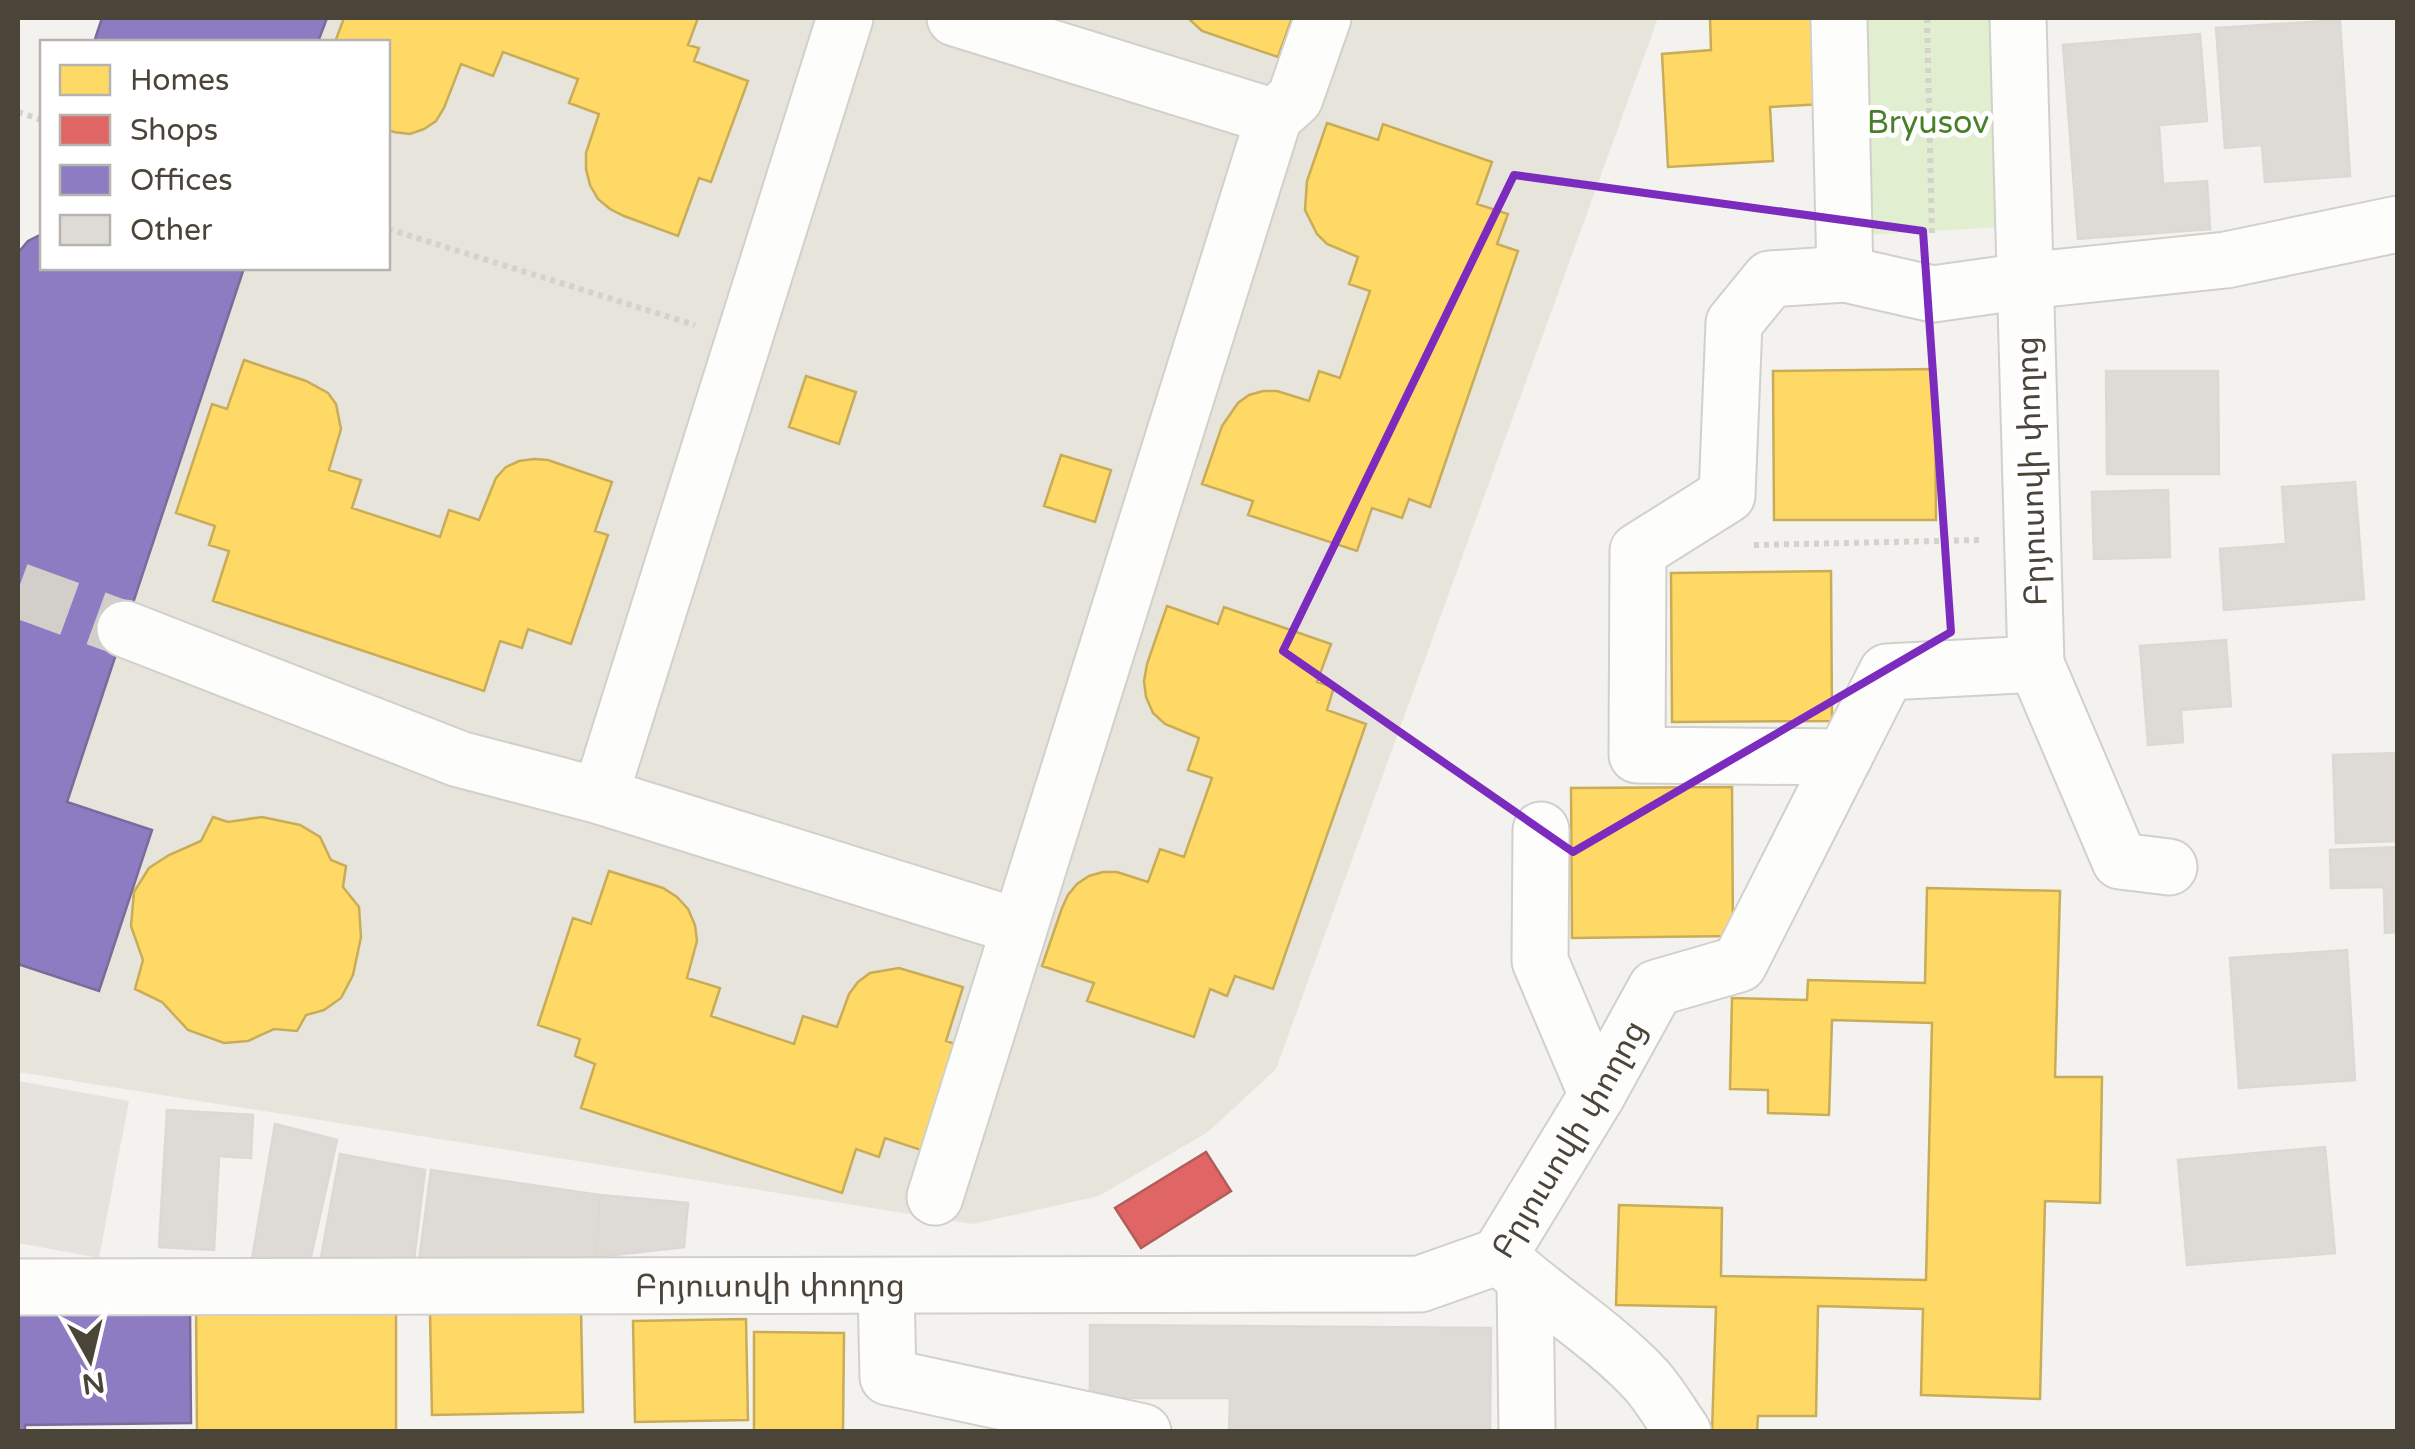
<svg xmlns="http://www.w3.org/2000/svg" width="2415" height="1449" font-family="'Varela Round','Noto Sans Armenian',sans-serif">
  <style>
    .residential { fill: #e7e4dc }
    .green { fill: #e1eecf }
    .parking { fill: #e6e3df }
    .homes { fill: #ffd966; stroke: #c9ac58; stroke-width: 2.5 }
    .shops { fill: #e06666; stroke: #b35c58; stroke-width: 2.5 }
    .offices { fill: #8e7cc3; stroke: #7a6b9a; stroke-width: 2.5 }
    .building { fill: #dedbd6; stroke: #dcd9d4; stroke-width: 2.5 }
    .lines { fill: none; stroke-linecap: round; stroke-linejoin: round }
    .minor-tunnel { stroke: #d2cfca; stroke-width: 55; stroke-dasharray: 55 28; stroke-linecap: butt }
    .minor-casing { stroke: #d2d0cb; stroke-width: 59 }
    .path { stroke: #d3d2cc; stroke-width: 6; stroke-dasharray: 5 5; stroke-linecap: butt }
    .minor { stroke: #fdfdfc; stroke-width: 55 }
    .marked { fill: none; stroke: #7b2cbf; stroke-width: 8; stroke-linejoin: round }
    .labels { text-anchor: middle; stroke-width: 10; stroke-linejoin: round; paint-order: stroke }
    .park-label { font-size: 32px; fill: #4a7f2a; stroke: #fff }
    .street-label { font-size: 32px; fill: #4b4439; stroke: #fff }
  </style>
  <rect width="100%" height="100%" fill="#f4f2ee"/>
  <!-- residential -->
  <path class="residential" d="M159 18H1658L1276 1069 1208 1132 1099 1196 973 1224 18 1072V380L61 268H388V42H149Z"/>
  <!-- green -->
  <path class="green" d="M1855 18H1990L2000 227 1866 235Z"/>
  <!-- parking -->
  <path class="parking" d="M18 1081 129 1101 99 1258 18 1243Z"/>
  <!-- homes -->
  <path class="homes" d="M344 18H698L688 45 699 48 694 61 748 81 711 182 699 178 678 236 624 216 610 209 598 199 590 185 586 169V153L599 114 569 103 578 79 503 52 493 76 461 64 444 108 436 121 424 129 410 134 394 132 388 130V42H335Z
    M1188 18H1292L1278 57 1202 31Z
    M1710 18H1819L1824 104 1770 107 1773 161 1668 167 1662 54 1711 50Z
    M1327 123 1378 140 1383 124 1492 162 1477 204 1508 214 1497 244 1518 251 1430 507 1409 499 1402 518 1372 508 1357 551 1248 515 1253 501 1202 484 1222 426 1238 403 1249 395 1263 391H1277L1309 401 1319 371 1340 378 1370 291 1349 284 1358 257 1327 244 1317 234 1305 210 1307 181Z
    M244 360 306 381 328 393 336 404 341 429 329 470 361 480 352 508 440 537 449 510 479 520 496 478 506 467 519 461 534 459 548 460 612 482 595 531 608 535 571 644 528 629 522 648 500 641 484 691 213 601 229 551 209 545 215 526 176 513 212 404 227 409Z
    M1935 369 1936 520H1774L1773 371Z
    M806 376 856 392 839 444 789 427Z
    M1061 455 1111 470 1095 522 1044 506Z
    M1831 571 1832 721 1672 722 1671 573Z
    M1167 606 1218 624 1224 607 1331 644 1317 682 1334 687 1327 710 1366 724 1273 989 1235 976 1227 996 1210 989 1194 1037 1087 1001 1094 983 1042 966 1062 908 1068 895 1077 884 1089 876 1103 872H1117L1148 882 1160 849 1184 857 1212 778 1188 770 1199 738 1165 724 1153 713 1146 697 1144 681 1147 664Z
    M1732 787 1733 936 1572 938 1571 788Z
    M213 817 228 822 262 817 300 825 320 837 331 860 346 866 343 887 359 907 361 937 353 975 341 998 324 1010 306 1015 297 1031 274 1029 248 1041 224 1043 188 1030 162 1002 135 989 143 960 131 926 134 892 149 868 169 855 201 841Z
    M609 871 663 888 677 897 688 909 695 925 697 941 687 978 720 988 711 1016 794 1044 803 1016 837 1027 849 994 858 982 870 973 899 968 963 987 946 1041 962 1046 927 1152 885 1138 879 1157 856 1149 842 1193 581 1108 595 1064 575 1056 580 1039 538 1025 573 918 591 924Z
    M1927 888 2060 891 2055 1077H2102L2100 1203 2045 1201 2040 1399 1921 1395 1923 1309 1818 1306 1816 1416H1758L1757 1432H1712L1716 1307 1616 1305 1619 1205 1722 1208 1721 1276 1926 1280 1932 1023 1832 1020 1829 1115 1768 1113V1090L1730 1089 1732 998 1807 1000 1808 980 1925 983Z
    M396 1307V1431L197 1432 196 1308Z
    M581 1310 583 1412 432 1415 430 1313Z
    M746 1319 748 1420 635 1422 633 1321Z
    M754 1332 844 1333 843 1432H754Z"/>
  <!-- shops -->
  <path class="shops" d="M1206 1152 1231 1191 1141 1248 1115 1208Z"/>
  <!-- offices -->
  <path class="offices" d="M102 18H327L318 42H94Z
    M42 234V268H244L67 802 152 830 99 991 18 964V253L28 241Z
    M190 1308 191 1423 25 1425V1432H18V1310Z"/>
  <!-- building -->
  <path class="building" d="M2340 20 2350 176 2265 182 2262 145 2225 148 2216 28Z
    M2200 34 2207 121 2159 125 2163 184 2207 181 2210 229 2078 239 2063 45Z
    M2106 371H2218L2219 474H2107Z
    M2355 482 2364 599 2224 610 2220 549 2286 544 2282 487Z
    M2168 490 2170 557 2094 559 2092 492Z
    M2226 640 2231 706 2181 710 2183 742 2148 745 2140 646Z
    M2398 753V841L2336 843 2333 755Z
    M2398 847V932L2385 933 2384 887 2331 888 2330 850Z
    M2347 950 2355 1080 2239 1088 2230 958Z
    M167 1110 253 1115 251 1158 219 1156 214 1250 159 1247Z
    M275 1124 337 1140 309 1265H251Z
    M2325 1147 2335 1253 2187 1265 2178 1160Z
    M340 1154 425 1170 412 1276 319 1268Z
    M431 1170 600 1195 596 1257 462 1270 418 1268Z
    M600 1195 688 1203 684 1247 596 1257Z
    M1090 1325 1491 1328 1490 1432H1229L1230 1398H1090Z"/>
  <g class="lines">
    <!-- minor-tunnel -->
    <path class="minor-tunnel" d="M18 590 125 629"/>
    <!-- minor casing -->
    <g class="minor-casing">
      <g id="minor">
        <path d="M955 18 1274 117"/>
        <path d="M1839 18 1845 274"/>
        <path d="M125 629 459 759 600 796 1019 927"/>
        <path d="M2036 664 2120 861 2169 867"/>
        <path d="M1844 757 1637 755 1638 551 1727 495 1734 323 1770 279 1845 274 1933 294 2025 281 2226 260 2398 224"/>
        <path d="M600 796 845 18"/>
        <path d="M1541 830 1540 961 1597 1095"/>
        <path d="M935 1197 1274 117 1295 98 1323 18"/>
        <path d="M1499 1256C1545 1299 1605 1335 1647 1381 1660 1396 1671 1415 1683 1432"/>
        <path d="M1525 1280 1527 1432"/>
        <path id="s1" d="M18 1287 1420 1284 1499 1256 1597 1095 1656 988 1739 964 1887 672 2036 664 2018 18"/>
        <path d="M886 1287 888 1377 1143 1432"/>
      </g>
    </g>
    <!-- path -->
    <path class="path" d="M1927 18 1932 237
      M18 112 42 120
      M388 229 695 325
      M1754 545 1981 540"/>
    <!-- minor -->
    <use href="#minor" class="minor"/>
  </g>
  <!-- marked area -->
  <path class="marked" d="M1514 175 1923 231 1951 632 1573 852 1283 651Z"/>
  <g class="labels">
    <!-- park labels -->
    <g class="park-label">
      <text x="1928" y="133">Bryusov</text>
    </g>
    <!-- street labels -->
    <g class="street-label">
      <text transform="translate(2031 471) rotate(-92)" y="11">Բրյուսովի փողոց</text>
      <text dy="11" stroke="none"><textPath href="#s1" startOffset="1622">Բրյուսովի փողոց</textPath></text>
      <text dy="11" stroke="none"><textPath href="#s1" startOffset="752">Բրյուսովի փողոց</textPath></text>
    </g>
  </g>
  <!-- border -->
  <rect width="2415" height="1449" fill="none" stroke="#4b4439" stroke-width="40"/>
  <!-- legend -->
  <rect x="40" y="40" width="350" height="230" fill="#ffffff" stroke="#b7b4b0" stroke-width="2.5"/>
  <rect x="60" y="65" width="50" height="30" fill="#ffd966" stroke="#b7b4b0" stroke-width="2.5"/>
  <text x="130" y="90" font-size="30" fill="#4b4439">Homes</text>
  <rect x="60" y="115" width="50" height="30" fill="#e06666" stroke="#b7b4b0" stroke-width="2.5"/>
  <text x="130" y="140" font-size="30" fill="#4b4439">Shops</text>
  <rect x="60" y="165" width="50" height="30" fill="#8e7cc3" stroke="#b7b4b0" stroke-width="2.5"/>
  <text x="130" y="190" font-size="30" fill="#4b4439">Offices</text>
  <rect x="60" y="215" width="50" height="30" fill="#dedbd6" stroke="#b7b4b0" stroke-width="2.5"/>
  <text x="130" y="240" font-size="30" fill="#4b4439">Other</text>
  <!-- north arrow -->
  <g transform="translate(90 1359) rotate(172)" stroke="#ffffff" stroke-width="8" paint-order="stroke">
  <path d="M0-8L18 38L0 25L-18 38Z" fill="#4b4439"/>
  <text y="-15" font-size="28" font-weight="bold" text-anchor="middle" fill="#4b4439">N</text>
  </g>
</svg>
